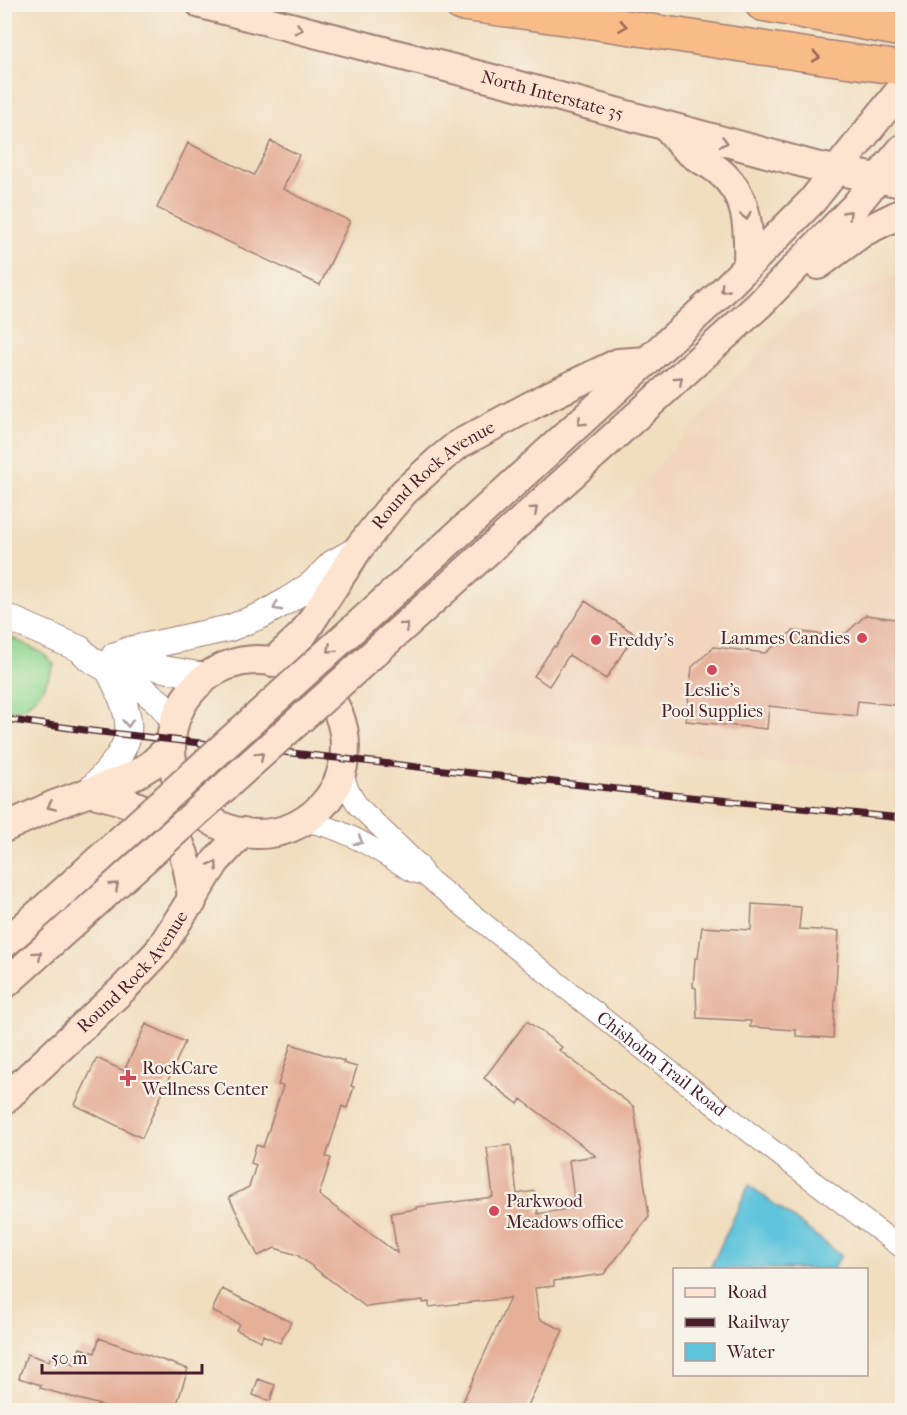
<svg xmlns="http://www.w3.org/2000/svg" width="907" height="1415" font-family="'IM FELL French Canon',serif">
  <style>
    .built { fill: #f1d5bd }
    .green { fill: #92d891; stroke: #6e7c5e; stroke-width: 1.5 }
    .water { fill: #5ec4dc; stroke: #547284; stroke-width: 1.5 }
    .building { fill: #e5af98 }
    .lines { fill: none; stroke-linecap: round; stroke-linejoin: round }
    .minor-casing { stroke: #9e7e75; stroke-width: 22 }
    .tertiary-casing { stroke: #9e7e75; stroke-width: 28 }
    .secondary-casing { stroke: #9e7e75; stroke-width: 32 }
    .motorway-casing { stroke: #9e7e75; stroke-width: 36 }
    .minor { stroke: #fff; stroke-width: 20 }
    .tertiary { stroke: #fff; stroke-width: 26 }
    .secondary { stroke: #fde4d0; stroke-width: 28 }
    .motorway { stroke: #f9bc89; stroke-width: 33 }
    .rail-casing { stroke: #4a1f2b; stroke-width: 7 }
    .rail { stroke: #f7f3e8; stroke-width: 4.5; stroke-dasharray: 14; stroke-linecap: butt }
    .secondary-bridge-casing { stroke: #9e7e75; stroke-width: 32; stroke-linecap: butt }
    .secondary-bridge { stroke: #fde4d0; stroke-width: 28 }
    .oneway { stroke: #965 }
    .oneway2 { stroke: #a4827e }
    .oneway3 { stroke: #ae9aa0 }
    .poi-dot { fill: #d1495b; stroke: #f7f3e8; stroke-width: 2 }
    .labels { text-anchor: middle; stroke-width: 4.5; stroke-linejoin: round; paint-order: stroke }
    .street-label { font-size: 18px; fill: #4a1f2b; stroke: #f7f3e8 }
    .poi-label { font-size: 18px; fill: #4a1f2b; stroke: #f7f3e8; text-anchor: start }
  </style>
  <rect width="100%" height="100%" fill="#f7f3e8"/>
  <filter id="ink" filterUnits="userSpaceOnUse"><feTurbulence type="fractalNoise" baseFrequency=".0167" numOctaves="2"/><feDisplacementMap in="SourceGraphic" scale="12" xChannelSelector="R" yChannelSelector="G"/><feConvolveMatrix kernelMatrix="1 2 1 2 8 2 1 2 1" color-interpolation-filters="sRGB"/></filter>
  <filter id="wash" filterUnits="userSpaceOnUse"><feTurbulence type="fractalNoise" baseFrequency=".008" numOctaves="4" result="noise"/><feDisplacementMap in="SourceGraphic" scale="24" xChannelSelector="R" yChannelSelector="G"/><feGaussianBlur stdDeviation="1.35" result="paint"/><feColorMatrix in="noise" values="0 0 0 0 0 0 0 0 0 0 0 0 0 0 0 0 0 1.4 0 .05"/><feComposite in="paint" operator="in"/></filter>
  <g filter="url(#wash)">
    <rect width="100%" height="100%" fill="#f1debf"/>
    <!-- built -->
    <path class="built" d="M902 275V774L743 761 450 724 589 542 795 314Z"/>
    <!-- green -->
    <path class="green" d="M5 634 42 653 54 664C47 685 30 714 5 711Z"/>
    <!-- water -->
    <path class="water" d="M749 1185 841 1255 833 1269H710Z"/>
    <g id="blocks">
      <!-- building -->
      <path class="building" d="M271 141 299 155 283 189 350 221 320 285 157 208 188 143 254 175Z
        M585 601 635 634 606 679 569 655 549 686 534 676 554 646 556 647Z
        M866 615 903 620V706L858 701 856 716 769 706 767 729 686 721 692 667 714 647 765 653 793 631 842 637Z
        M752 904 801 907 799 929 839 931 833 1038 796 1036V1030L750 1027 751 1021 697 1018 696 988 693 987 695 958H698L702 927 751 930Z
        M527 1021 562 1047 559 1050 634 1107 649 1217 604 1274 554 1281V1286L535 1288 539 1319 563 1330 526 1410H459L510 1298 429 1307V1302L423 1303V1300L366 1307 297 1255 275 1248 258 1256 229 1197 249 1187 256 1165 251 1163 256 1145 263 1147 283 1086 278 1085 291 1044 344 1061 343 1063 357 1067 351 1086 354 1087 347 1108 342 1106 326 1157 331 1158 319 1195 397 1253 391 1213 417 1209 416 1207 493 1197 487 1148 511 1145 517 1194 535 1191 538 1214 575 1208 569 1160 596 1156 521 1099 518 1104 484 1078Z
        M146 1024 185 1042 142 1138 75 1105 97 1058 124 1071Z
        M222 1289 291 1322 280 1343 263 1335 261 1341 236 1330 239 1324 212 1311Z
        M99 1338 188 1369 175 1410H105L107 1407 40 1388 41 1385 19 1378 27 1354 49 1361 51 1356 75 1364 80 1348 95 1353Z
        M258 1379 275 1385 270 1401 253 1395Z"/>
    </g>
  </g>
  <g filter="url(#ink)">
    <use href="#blocks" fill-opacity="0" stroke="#9e7e75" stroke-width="1.5"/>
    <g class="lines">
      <!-- minor casing -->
      <g class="minor-casing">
        <g id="minor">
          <path id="s1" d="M343 774 349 791 358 806 419 865 424 875C581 1002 740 1127 902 1248"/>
          <path d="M305 822C345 827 379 852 413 872L421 874"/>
        </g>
      </g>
      <!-- tertiary casing -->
      <g class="tertiary-casing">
        <path id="tertiary" d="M4 616 80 649 90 659 145 691 160 703 173 720
          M115 655 163 669 205 676
          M117 655 129 650 230 628 262 615 285 602 311 585 333 563 358 549
          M88 792C135 743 140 730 108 669"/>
      </g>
      <!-- secondary casing -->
      <g class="secondary-casing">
        <g id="secondary">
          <path id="s2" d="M201 4 512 84 815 166 902 183"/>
          <path d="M669 129C674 135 678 142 684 147 692 156 705 161 715 168 749 193 749 227 748 265"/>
          <path d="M818 265 863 232 902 213"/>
          <path d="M468 525 717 297 812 201 902 88"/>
          <path d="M490 549 759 305 855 206 902 149"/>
          <circle cx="258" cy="747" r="87"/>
          <path id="s3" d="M273 662 303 634 358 549 387 512 404 492 438 461 459 444 545 398 618 363 648 361"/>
          <path d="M89 792C161 809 187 824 192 902"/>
          <path d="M4 828 54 805 131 777 151 765 169 748"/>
          <path d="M4 944 52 902"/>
          <path d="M4 985 71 925"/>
          <path id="s4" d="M4 1100 124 988 158 952 216 861 243 832"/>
        </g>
      </g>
      <!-- motorway casing -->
      <g class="motorway-casing">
        <path id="motorway" d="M461 4C609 22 755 49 902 68
          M762 4 902 30"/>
      </g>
      <!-- minor -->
      <use href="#minor" class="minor"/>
      <!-- tertiary -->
      <use href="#tertiary" class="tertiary"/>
      <!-- secondary -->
      <use href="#secondary" class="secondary"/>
      <!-- motorway -->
      <use href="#motorway" class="motorway"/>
      <!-- rail casing -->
      <g class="rail-casing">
        <path id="rail" d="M4 719 92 731 690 797 902 818"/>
      </g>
      <!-- rail -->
      <use href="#rail" class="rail"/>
      <!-- secondary-bridge casing -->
      <g class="secondary-bridge-casing">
        <path id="secondary-bridge" d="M52 902 468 525
          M71 925 490 549"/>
      </g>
      <!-- secondary-bridge -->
      <use href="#secondary-bridge" class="secondary-bridge"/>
    </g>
    <!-- one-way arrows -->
    <defs><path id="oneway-chevron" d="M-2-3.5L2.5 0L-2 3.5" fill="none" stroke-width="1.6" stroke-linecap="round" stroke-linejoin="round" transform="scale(1.5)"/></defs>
    <g class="oneway">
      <use href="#oneway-chevron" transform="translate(623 26) rotate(8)"/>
      <use href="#oneway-chevron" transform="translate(816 57) rotate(9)"/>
    </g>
    <g class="oneway2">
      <use href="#oneway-chevron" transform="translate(299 29) rotate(14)"/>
      <use href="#oneway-chevron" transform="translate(724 142) rotate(15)"/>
      <use href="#oneway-chevron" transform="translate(848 214) rotate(-46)"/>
      <use href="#oneway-chevron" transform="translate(746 216) rotate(77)"/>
      <use href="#oneway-chevron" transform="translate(724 289) rotate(134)"/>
      <use href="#oneway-chevron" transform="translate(679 380) rotate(-42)"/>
      <use href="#oneway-chevron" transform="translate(581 422) rotate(138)"/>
      <use href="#oneway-chevron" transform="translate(534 510) rotate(-42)"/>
      <use href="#oneway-chevron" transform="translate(405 626) rotate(-42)"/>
      <use href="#oneway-chevron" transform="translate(331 649) rotate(138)"/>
      <use href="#oneway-chevron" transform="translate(260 756) rotate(-42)"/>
      <use href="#oneway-chevron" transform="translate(51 806) rotate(157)"/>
      <use href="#oneway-chevron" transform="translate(214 865) rotate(-56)"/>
      <use href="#oneway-chevron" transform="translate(115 886) rotate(-42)"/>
      <use href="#oneway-chevron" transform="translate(38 955) rotate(-42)"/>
    </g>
    <g class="oneway3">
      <use href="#oneway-chevron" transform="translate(277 607) rotate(152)"/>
      <use href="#oneway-chevron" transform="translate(128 723) rotate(88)"/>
      <use href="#oneway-chevron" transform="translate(359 841) rotate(30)"/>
    </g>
  </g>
  <!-- markers -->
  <g class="poi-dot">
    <circle cx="862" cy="638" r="6"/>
    <circle cx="596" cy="640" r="6"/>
    <circle cx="712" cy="670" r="6"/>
    <path d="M125 1069h6v6h6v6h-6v6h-6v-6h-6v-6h6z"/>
    <circle cx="494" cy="1211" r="6"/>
  </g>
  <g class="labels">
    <!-- street labels -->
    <g class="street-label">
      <text dy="6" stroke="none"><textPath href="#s2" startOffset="363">North Interstate 35</textPath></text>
      <text dy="6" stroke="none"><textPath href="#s3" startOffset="249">Round Rock Avenue</textPath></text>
      <text dy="6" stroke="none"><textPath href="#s4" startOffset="182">Round Rock Avenue</textPath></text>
      <text dy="6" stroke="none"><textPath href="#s1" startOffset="435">Chisholm Trail Road</textPath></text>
    </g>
    <!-- poi labels -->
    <g class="poi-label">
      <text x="850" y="644" text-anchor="end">Lammes Candies</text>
      <text x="608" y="646">Freddy's</text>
      <text x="712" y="696" text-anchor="middle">Leslie's<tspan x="712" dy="21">Pool Supplies</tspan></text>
      <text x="142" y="1074">RockCare<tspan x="142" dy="21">Wellness Center</tspan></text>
      <text x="506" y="1207">Parkwood<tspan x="506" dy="21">Meadows office</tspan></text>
    </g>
  </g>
  <!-- margin -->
  <rect width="907" height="1415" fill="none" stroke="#f7f3e8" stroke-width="24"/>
  <!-- legend -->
  <rect x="673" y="1268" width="195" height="108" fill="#f7f3e8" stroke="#b29e9c" stroke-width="1.5"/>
  <rect x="685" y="1288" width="30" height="9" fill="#fde4d0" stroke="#b29e9c" stroke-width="1.5"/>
  <text x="727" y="1298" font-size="18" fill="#4a1f2b">Road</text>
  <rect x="685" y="1318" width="30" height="9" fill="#4a1f2b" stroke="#b29e9c" stroke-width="1.5"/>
  <text x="727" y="1328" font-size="18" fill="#4a1f2b">Railway</text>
  <rect x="685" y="1343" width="30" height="18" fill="#5ec4dc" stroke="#b29e9c" stroke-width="1.5"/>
  <text x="727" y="1358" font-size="18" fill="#4a1f2b">Water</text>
  <!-- scale -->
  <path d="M42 1364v9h160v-9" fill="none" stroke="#4a1f2b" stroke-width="3"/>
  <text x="51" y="1364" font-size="18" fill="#4a1f2b" stroke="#f7f3e8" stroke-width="4.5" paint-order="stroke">50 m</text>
</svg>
